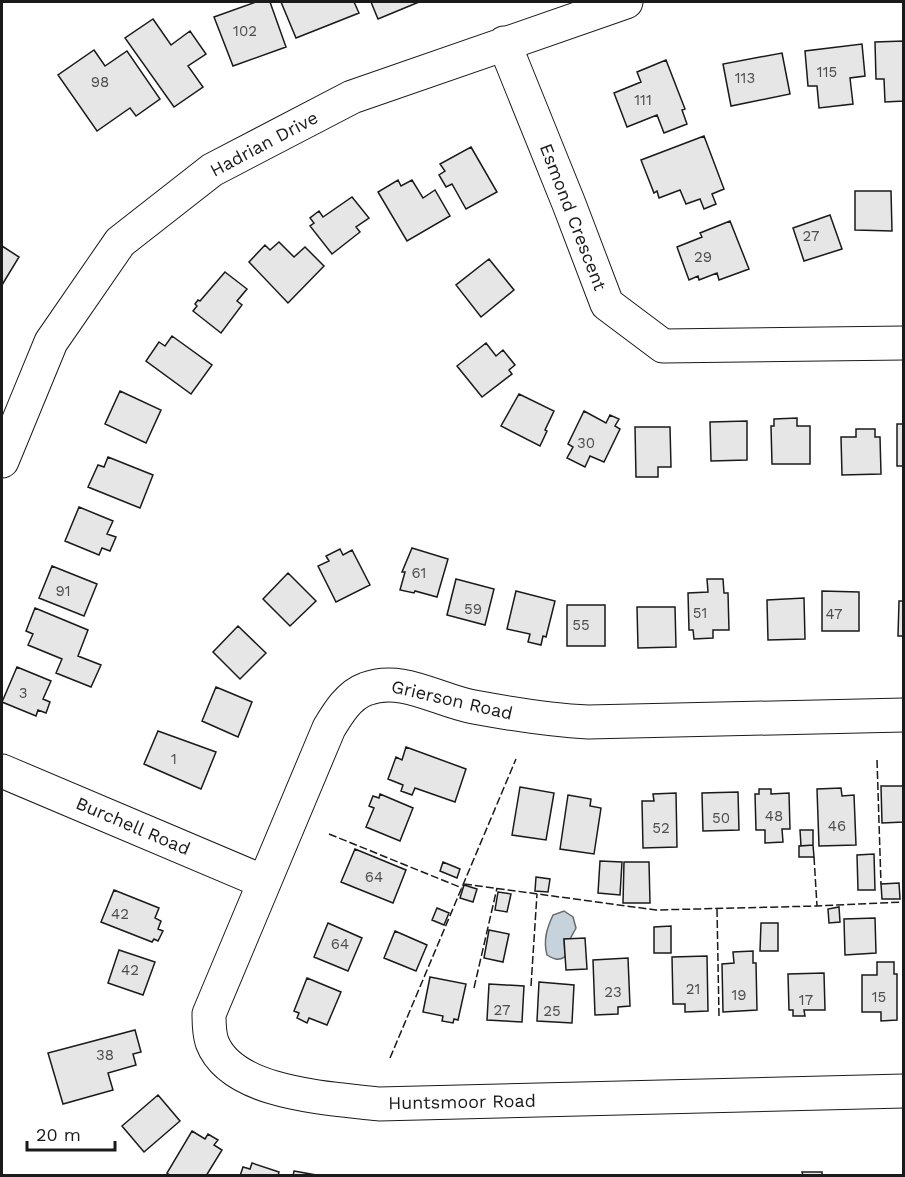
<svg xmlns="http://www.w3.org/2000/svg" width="905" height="1177" font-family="'Work Sans',sans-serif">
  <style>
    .water { fill: #c6d2dc; stroke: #6a6a6a; stroke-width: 1.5 }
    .building { fill: #e6e6e6; stroke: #1a1a1a; stroke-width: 1.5 }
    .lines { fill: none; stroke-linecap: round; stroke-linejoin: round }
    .minor-casing { stroke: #1a1a1a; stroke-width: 35 }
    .minor { stroke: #fff; stroke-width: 33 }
    .fence { stroke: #1a1a1a; stroke-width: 1.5; stroke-dasharray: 8 3; stroke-linecap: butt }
    .labels { text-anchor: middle; stroke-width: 4.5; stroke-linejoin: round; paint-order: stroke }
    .number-label { font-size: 15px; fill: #4d4d4d }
    .street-label { font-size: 18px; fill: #1a1a1a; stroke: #fff }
  </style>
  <rect width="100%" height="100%" fill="#fff"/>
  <!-- water -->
  <path class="water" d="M564 911 573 917 576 928 570 939H564L565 957C558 961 553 959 547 955 543 940 547 928 553 915Z"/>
  <!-- building -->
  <path class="building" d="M256 2H270L286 47 233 66 214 17Z
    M281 2H354L359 13 296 38Z
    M371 2H419L378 19Z
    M153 19 171 45 190 31 206 54 188 66 203 87 174 107 125 38Z
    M904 41V101L885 102 884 79H876L875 42Z
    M862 44 865 76 850 78 853 104 819 108 817 86H808L805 51Z
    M94 50 105 66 127 51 160 99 136 116 130 108 97 131 58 75Z
    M782 53 790 94 731 106 723 64Z
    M666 60 685 109 682 110 687 124 664 133 657 115 627 127 614 93 641 82 637 72Z
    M704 136 724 189 712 194 716 204 704 209 700 199 686 204 680 190 659 198 657 191 654 193 641 160Z
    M471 147 497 192 466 209 452 184 446 187 439 175 445 171 440 164Z
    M398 180 401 186 412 180 423 198 435 190 450 216 407 241 378 192Z
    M855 191H891L892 231 855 230Z
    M352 197 369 218 356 227 360 232 332 254 310 226 314 223 310 218 319 211 323 217Z
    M830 215 842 249 804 261 793 228Z
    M730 221 749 269 719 280 717 273 699 280 698 276 689 280 677 247 702 237 700 233Z
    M279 242 294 257 305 247 324 266 288 303 249 262 265 245 270 250Z
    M2 246 19 257 2 285Z
    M489 259 514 290 481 317 456 285Z
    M225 272 247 289 237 301 242 305 221 333 193 311 197 306 195 304 198 300 200 301Z
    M172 336 212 365 191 394 146 361 159 342 165 346Z
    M486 343 496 356 503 350 515 365 509 370 512 374 482 397 457 366Z
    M120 391 161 410 146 443 105 424Z
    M519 394 554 411 545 430 547 431 540 446 501 426Z
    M584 411 606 423 610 415 619 419 615 426 620 429 604 462 590 456 585 467 567 458 573 447 568 444Z
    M797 418V426H810V464H772L771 426H774V419Z
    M747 421V460L711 461 710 422Z
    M897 424H904V466H897Z
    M635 427H670L671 467H658V477H636Z
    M856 429H875V437H880L881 474 842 475 841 437H856Z
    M108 457 153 475 140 508 88 487 98 465 104 467Z
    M79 507 113 521 107 534 116 537 110 551 102 548 99 555 65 541Z
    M412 548 448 559 437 597 415 591 414 593 400 590 405 572H402Z
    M340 549 343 555 352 550 370 585 336 602 318 566 329 561 326 556Z
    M52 566 97 584 84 616 39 598Z
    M288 573 316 601 290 626 263 599Z
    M456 579 494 589 485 625 447 615Z
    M707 579H723L724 593H728L729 630H713V638L694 639 693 630H689L688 593 708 592Z
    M516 591 555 601 546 637 543 636 541 645 528 642 530 634 507 629Z
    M822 591 859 592V631H822Z
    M804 598 805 639 768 640 767 600Z
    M899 601H904V636H898Z
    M567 605H605V646H567Z
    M637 607H675L676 647 638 648Z
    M35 608 88 630 78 656 101 665 91 687 56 673 62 659 28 645 33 634 26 631Z
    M238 626 266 653 240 679 213 652Z
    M17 667 51 681 43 699 50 702 46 713 38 710 36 716 2 702Z
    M216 687 252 702 238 737 202 721Z
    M158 731 216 752 201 789 144 764Z
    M406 747 466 769 455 802 415 788 412 795 401 791 403 785 388 779 396 757 402 760Z
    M881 786H904V822L882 823Z
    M520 787 554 793 546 840 512 835Z
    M841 788 842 796 854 795 856 845 819 846 817 789Z
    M759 789H771V794L789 793 790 829H782L783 842 765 843V830H756L755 794H759Z
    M738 792 739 830 703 831 702 793Z
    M676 793 677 847 643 848 642 801H654L653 794Z
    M380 794 413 808 400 841 366 827 374 808 369 806 373 796 379 798Z
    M568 795 591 799 590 806 601 808 594 854 560 849Z
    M800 830H813V845L801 846Z
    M813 845 814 857H799V846Z
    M355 849 406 870 393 903 341 882Z
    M874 854 875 890H858L857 855Z
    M600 861 622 862 620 895 598 893Z
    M443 862 460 869 457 878 440 871Z
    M624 862H649L650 903H623Z
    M536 877 550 879 548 892 535 891Z
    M899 883 900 899H882L881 884Z
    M464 885 477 889 473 902 460 898Z
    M114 890 159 908 155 918 161 921 158 929 163 931 158 941 154 939 152 942 101 922Z
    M498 892 511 894 507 912 495 910Z
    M839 907 840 922 829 923 828 909Z
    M437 908 449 913 444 925 432 920Z
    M875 918 876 953 845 955 844 919Z
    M328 923 362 938 348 971 314 957Z
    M761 923H778V951H760Z
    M671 926V953H654V927Z
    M489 930 509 934 503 962 484 958Z
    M395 931 427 945 416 971 384 958Z
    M585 938 587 969 566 970 564 939Z
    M119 950 155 962 143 995 108 983Z
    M753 951V963H756L757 1010 723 1012 722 964 734 963 733 952Z
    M707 956 708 1011 685 1012V1004H673L672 957Z
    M628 958 630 1006 618 1007V1014L595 1015 593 960Z
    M877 962H894V974H897V1020L881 1021V1012H862V975H877Z
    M824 973 825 1010H804L805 1016H793V1010H789L788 974Z
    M430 977 466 984 458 1020 454 1019 453 1023 442 1021 443 1016 423 1012Z
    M307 978 341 992 327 1025 309 1018 307 1023 297 1018 299 1013 294 1011Z
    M539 982 574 985 572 1023 537 1021Z
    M489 984 524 986 522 1022 487 1020Z
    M135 1030 141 1052 133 1054 136 1065 108 1073 113 1090 63 1104 48 1053Z
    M158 1095 180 1121 144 1152 122 1126Z
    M192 1131 205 1139 208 1134 218 1140 214 1145 222 1150 206 1176H171L167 1173Z
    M252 1163 279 1172 278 1176H240L243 1167 250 1169Z
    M294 1171 316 1175V1176H293Z
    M802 1172H822V1176H803Z"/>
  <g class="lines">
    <!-- minor casing -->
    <g class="minor-casing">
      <path id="minor" d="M504 43 569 204 607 304 663 346 904 343
        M2 461 51 342 120 242 212 170 352 97 626 2
        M904 715 588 722C549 720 512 714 474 707 439 701 402 675 366 689 349 695 338 713 329 728L209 1014C209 1023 209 1033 212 1042 232 1095 331 1098 379 1104L904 1091
        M2 771 264 882"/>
    </g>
    <!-- minor -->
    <use href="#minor" class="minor"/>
    <!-- fence -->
    <path class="fence" d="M877 760 881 884
      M329 834 462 888
      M814 857 817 906
      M464 884 656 910 817 906 904 902
      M717 909 719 1016
      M531 986 537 894
      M474 988 497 888
      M390 1058 516 759"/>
  </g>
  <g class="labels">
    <!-- number labels -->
    <g class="number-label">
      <text x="245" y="36">102</text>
      <text x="827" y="77">115</text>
      <text x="745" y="83">113</text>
      <text x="100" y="87">98</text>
      <text x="643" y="105">111</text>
      <text x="811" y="241">27</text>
      <text x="703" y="262">29</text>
      <text x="586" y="448">30</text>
      <text x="419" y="578">61</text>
      <text x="63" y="596">91</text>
      <text x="473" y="614">59</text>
      <text x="700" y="618">51</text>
      <text x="834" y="619">47</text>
      <text x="581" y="630">55</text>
      <text x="23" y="698">3</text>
      <text x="174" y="764">1</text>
      <text x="774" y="821">48</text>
      <text x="721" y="823">50</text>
      <text x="837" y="831">46</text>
      <text x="661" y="833">52</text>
      <text x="374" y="882">64</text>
      <text x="120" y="919">42</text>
      <text x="340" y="949">64</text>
      <text x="130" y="975">42</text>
      <text x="693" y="994">21</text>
      <text x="613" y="997">23</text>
      <text x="739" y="1000">19</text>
      <text x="879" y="1002">15</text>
      <text x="806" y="1005">17</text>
      <text x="502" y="1015">27</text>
      <text x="552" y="1016">25</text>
      <text x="105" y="1060">38</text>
    </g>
    <!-- street labels -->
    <g class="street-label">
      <text transform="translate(264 144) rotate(-28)" y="6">Hadrian Drive</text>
      <text transform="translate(573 217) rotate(69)" y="6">Esmond Crescent</text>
      <text transform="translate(452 700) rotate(13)" y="6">Grierson Road</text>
      <text transform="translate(133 826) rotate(23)" y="6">Burchell Road</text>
      <text transform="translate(462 1102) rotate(-1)" y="6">Huntsmoor Road</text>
    </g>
  </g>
  <!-- border -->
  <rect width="905" height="1177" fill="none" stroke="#1a1a1a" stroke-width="6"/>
  <!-- scale -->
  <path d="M27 1141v9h88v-9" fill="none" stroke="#1a1a1a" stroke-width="3"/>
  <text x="36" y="1141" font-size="18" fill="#1a1a1a" stroke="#ffffff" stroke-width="4.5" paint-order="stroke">20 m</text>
</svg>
